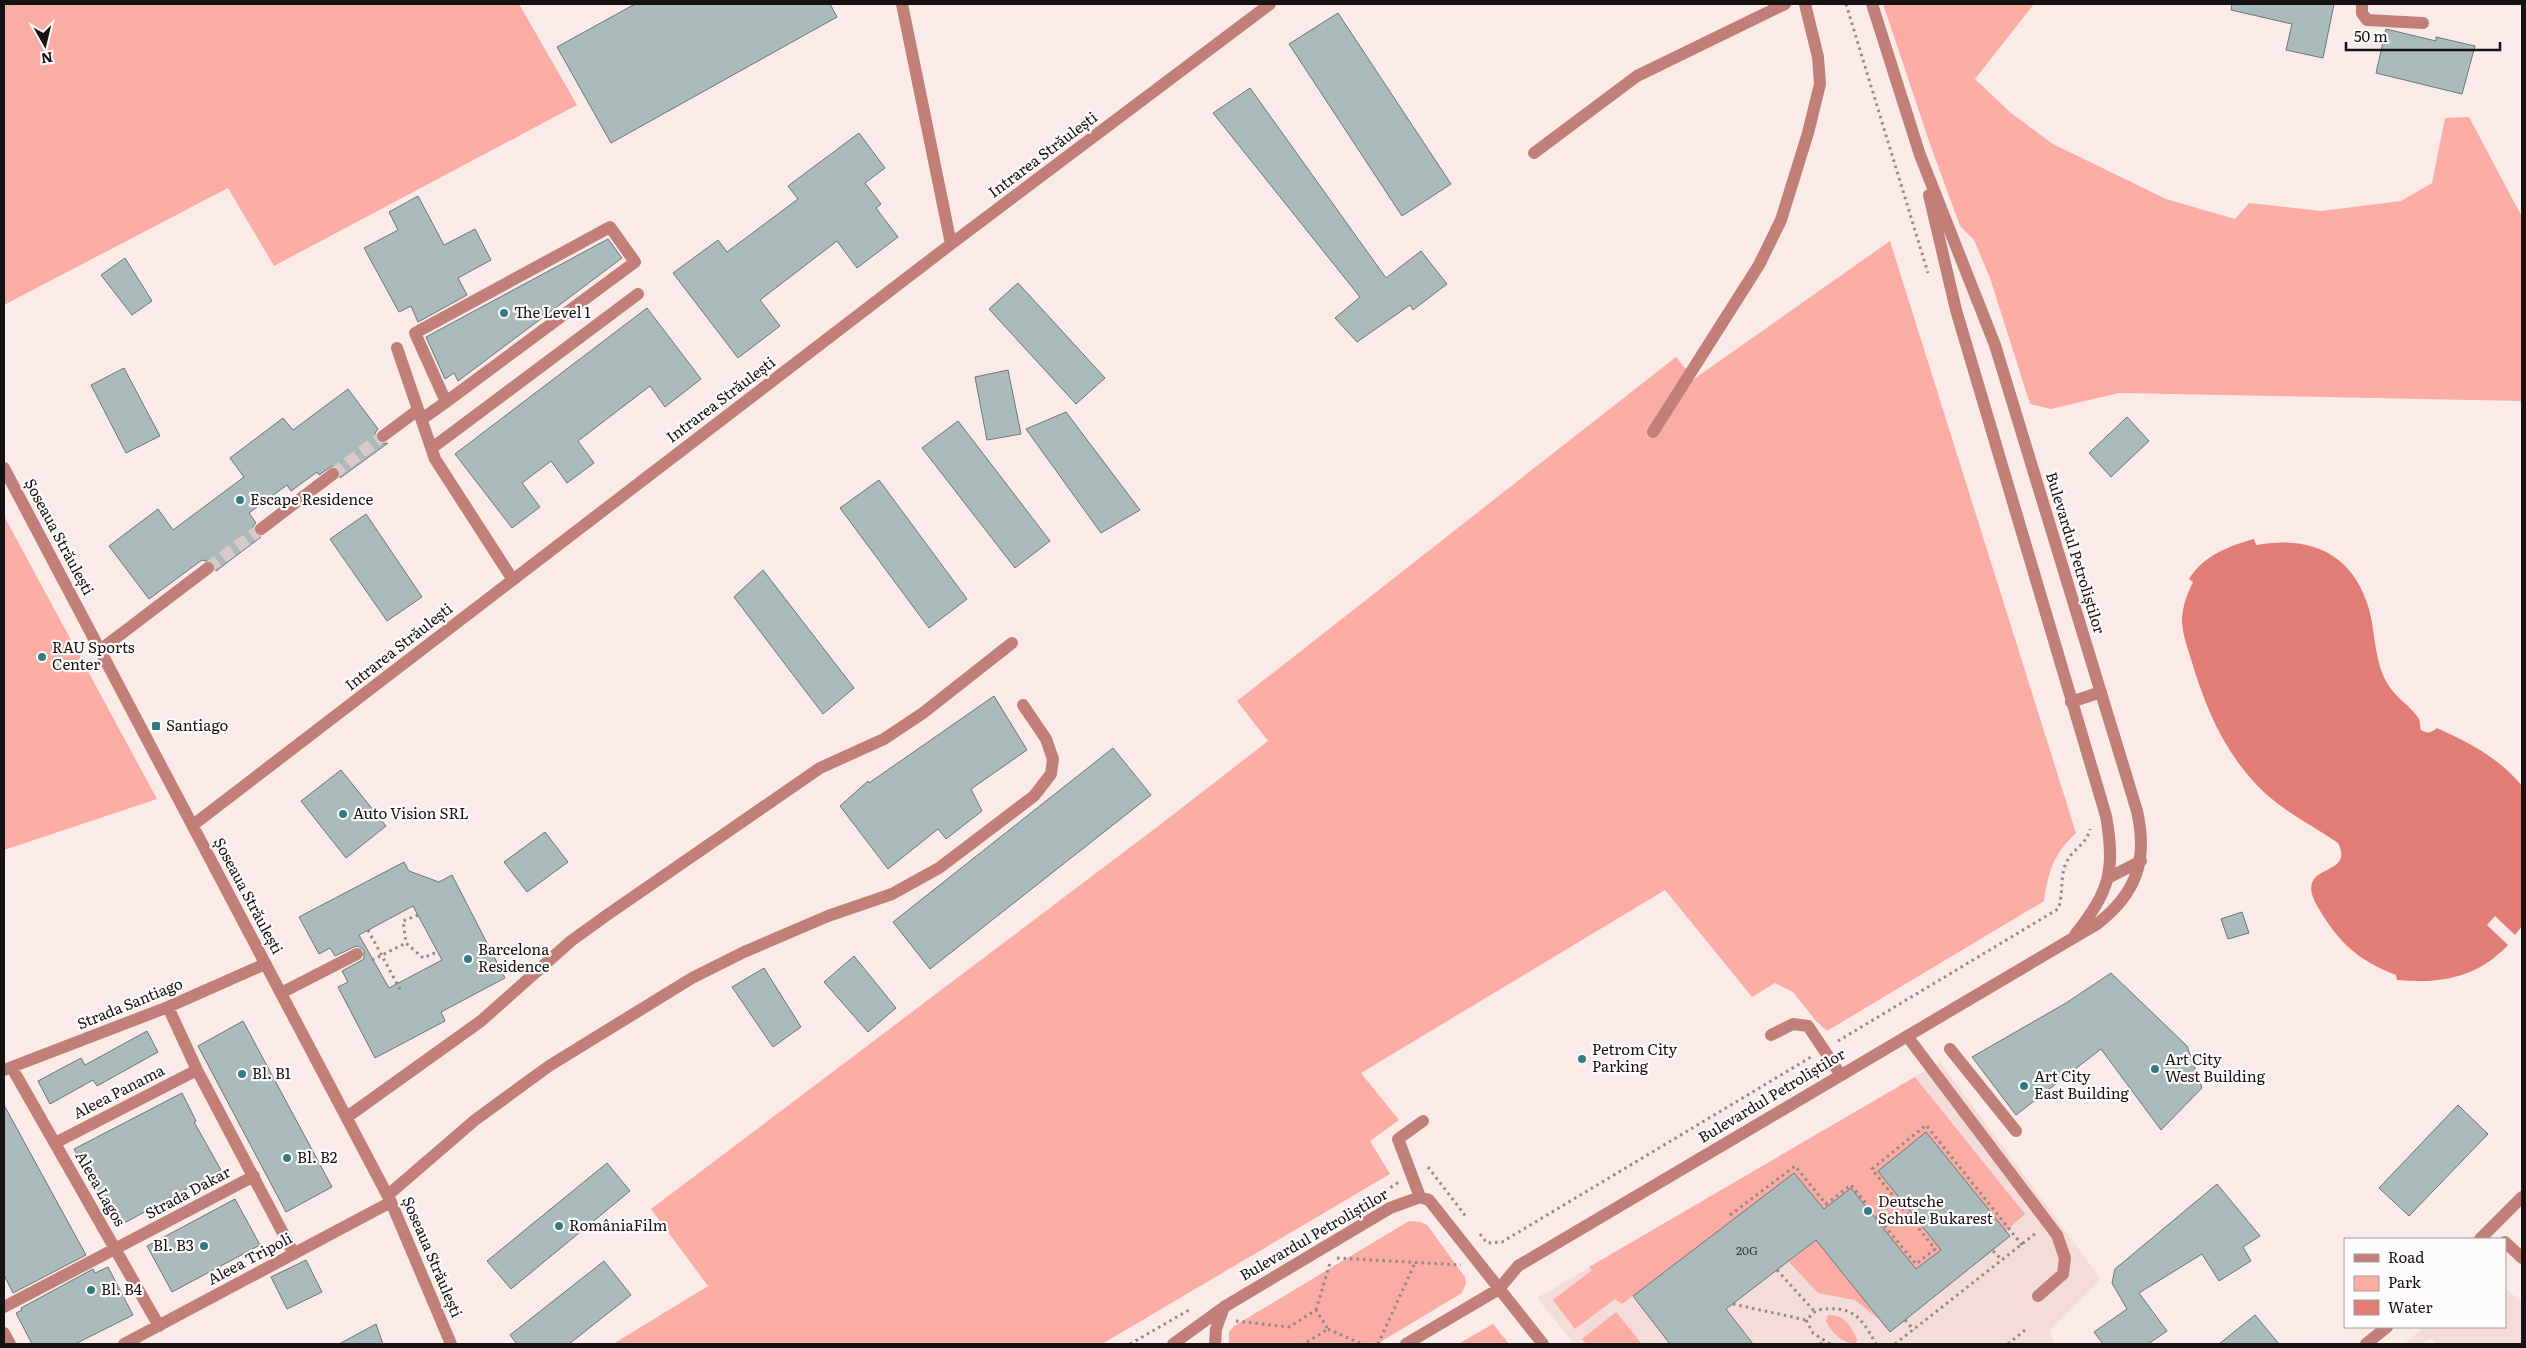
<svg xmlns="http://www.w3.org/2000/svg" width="2526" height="1348" font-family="Literata,serif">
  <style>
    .built { fill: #f3dcd9 }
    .green { fill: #faaca5 }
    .water { fill: #e17c76 }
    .building { fill: #abbabb; stroke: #697778; fill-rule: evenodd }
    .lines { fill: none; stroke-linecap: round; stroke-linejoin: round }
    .minor-tunnel { stroke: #d8cac9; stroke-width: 12; stroke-dasharray: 12 6; stroke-linecap: butt }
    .path { stroke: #938987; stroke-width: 3; stroke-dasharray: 2.5 4; stroke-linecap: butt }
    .minor { stroke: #c27f7a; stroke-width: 12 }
    .poi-dot { fill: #337b83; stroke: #fefbfb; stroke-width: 2 }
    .labels { text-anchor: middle; stroke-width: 4.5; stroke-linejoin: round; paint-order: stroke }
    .number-label { font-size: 12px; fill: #3b3c3c }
    .street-label { font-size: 15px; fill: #161211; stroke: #fefbfb }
    .poi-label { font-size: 15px; fill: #161211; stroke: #fefbfb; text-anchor: start }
  </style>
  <rect width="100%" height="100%" fill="#faebe9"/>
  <!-- built -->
  <path class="built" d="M1940 1062 2101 1279 2050 1331 2054 1344H1574L1537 1298Z
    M2505 1288 2522 1302V1344H2436L2431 1338 2423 1344H2404L2424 1327H2505Z"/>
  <!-- green -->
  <path class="green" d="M4 4H519L577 105 274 266 228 188 4 305Z
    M1883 4H2034L1975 79 2011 113 2053 144 2166 199 2235 219 2249 203 2321 211 2401 201 2432 183 2445 118 2469 117 2522 217V401L2119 393 2051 409 2030 404 1990 278 1974 240 1960 226 1930 144Z
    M1890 241 2076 833C2053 855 2049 870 2044 901L1827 1031 1816 1021 1793 992 1775 983 1752 997 1665 890 1361 1073 1399 1120 1370 1141 1390 1174 1102 1344H613L708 1286 651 1209 1161 824 1268 741 1237 701 1676 357 1694 379Z
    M4 516 157 799 4 850Z
    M1915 1077 2025 1214 2006 1231 1926 1132 1878 1171 1941 1250 1916 1269 1851 1188 1824 1209 1794 1173 1622 1304 1615 1299 1575 1329 1553 1300 1592 1270 1589 1267Z
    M1409 1221 1421 1222 1427 1225 1465 1277 1466 1283 1462 1293 1377 1344H1229V1332L1234 1326Z
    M1816 1240 1879 1319 1855 1300 1818 1293 1789 1262Z
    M1616 1312 1642 1344H1586L1582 1339Z
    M1828 1315C1844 1314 1851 1326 1857 1339L1856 1344C1843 1343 1831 1333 1826 1321Z
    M1493 1324 1509 1344H1458Z"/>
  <!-- water -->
  <path class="water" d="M2254 539 2256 545C2310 535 2353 553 2369 609 2375 631 2374 653 2383 675 2392 697 2410 704 2419 719 2420 722 2420 727 2421 730 2428 734 2431 733 2437 728 2470 743 2499 758 2522 786V926L2515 935 2495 916 2487 925 2508 945C2477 978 2440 984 2397 980L2396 975C2359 961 2339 943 2319 909 2315 902 2309 892 2312 883 2318 866 2352 871 2338 843 2314 826 2288 814 2266 794 2226 757 2206 710 2191 659 2187 646 2182 633 2182 619 2183 605 2187 594 2193 582L2189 579C2204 555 2229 546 2254 539Z"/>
  <!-- building -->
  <path class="building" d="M635 4H830L837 17 611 143 557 47Z
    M2232 4H2334L2323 58 2286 50 2292 24 2231 10Z
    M1338 13 1451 184 1402 216 1289 44Z
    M2386 29 2436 41V37L2475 46 2462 94 2376 73Z
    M1250 88 1386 278 1421 251 1447 284 1413 310 1410 305 1357 342 1335 318 1360 297 1213 113Z
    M859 133 885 168 865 183 881 204 876 208 898 237 857 268 837 241 760 300 780 326 738 358 673 273 718 240 727 252 798 199 788 186Z
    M418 196 444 245 475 229 491 260 458 278 467 295 418 322 411 306 399 312 364 248 398 230 389 212Z
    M608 239 622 258 458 381 454 373 445 379 426 337Z
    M125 258 152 301 132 315 101 275Z
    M1018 283 1105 378 1076 404 989 309Z
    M647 308 701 379 665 407 650 386 578 441 594 463 567 483 551 461 522 483 540 507 512 528 455 454Z
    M124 368 160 436 126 453 91 385Z
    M1008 370 1021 434 987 440 975 377Z
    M348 389 378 429 375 433 376 440 380 444 388 443 340 478V469L332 466 319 475 317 472 291 491 287 485 249 513 256 523 253 526 254 534 261 537 216 571 214 563 202 560 149 599 109 546 158 509 173 530 244 477 230 458 283 418 293 430Z
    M1066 412 1140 510 1101 533 1026 429Z
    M2127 417 2149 441 2111 477 2089 453Z
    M958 421 1050 541 1015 568 922 448Z
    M879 480 967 599 929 628 840 508Z
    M366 514 422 597 387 621 330 539Z
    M763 570 854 688 823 714 734 597Z
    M994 696 1027 750 971 789 982 811 946 839 938 829 888 869 840 806 868 781 869 783Z
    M1113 748 1151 795 930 969 893 922Z
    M341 770 386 826 346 858 301 801Z
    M545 832 568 862 527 892 504 862Z
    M404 862 409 871 439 882 452 875 505 978 441 1012 445 1021 375 1058 338 987 348 982 342 971 364 959V950L358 946 354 947 335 956 330 948 319 954 299 917ZM413 906 442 960 389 988 359 935Z
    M2242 912 2249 933 2228 939 2221 919Z
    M854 956 896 1008 868 1032 824 982Z
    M764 968 801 1027 773 1047 732 987Z
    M2111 973 2187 1046 2202 1088 2161 1130 2101 1049 2016 1115 1972 1057 2066 1003Z
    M243 1021 332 1187 286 1212 198 1046Z
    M147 1031 158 1052 97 1086 93 1080 50 1104 38 1081 81 1058 85 1065Z
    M182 1093 196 1121 194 1122 221 1170 117 1227 74 1149Z
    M4 1105 86 1255 13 1293 4 1275Z
    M2458 1105 2488 1134 2409 1216 2379 1188Z
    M1926 1132 2010 1236 1890 1332 1816 1240 1726 1309 1753 1344H1670L1633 1296 1794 1173 1824 1209 1851 1188 1916 1269 1941 1250 1878 1171Z
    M607 1163 630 1191 511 1289 487 1261Z
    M2217 1184 2260 1236 2243 1247 2251 1261 2219 1281 2202 1254 2139 1293 2167 1331 2148 1344H2103L2094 1332 2127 1309 2112 1283 2115 1269Z
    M235 1199 260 1245 172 1292 147 1246Z
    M306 1260 322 1292 287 1309 271 1277Z
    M604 1261 631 1295 569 1344H517L510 1335Z
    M108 1267 133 1315 75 1344H32L16 1313 22 1310 21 1308 93 1269 95 1273Z
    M2255 1315 2279 1344H2219Z
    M376 1324 383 1344H339Z"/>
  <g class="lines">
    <!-- minor-tunnel -->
    <path class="minor-tunnel" d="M333 474 383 436
      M208 568 261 529"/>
    <!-- path -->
    <path class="path" d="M1846 4 1928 273
      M418 915 403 921 406 943 423 958 437 952
      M368 930 402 993
      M372 960 406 943
      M1838 1041 2058 909C2064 894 2059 877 2067 861 2073 849 2087 844 2090 829
      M1428 1167 1467 1218
      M1385 1191 1399 1182
      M1730 1215 1795 1166 1826 1204 1851 1185 1916 1264 1935 1249 1872 1169 1926 1125 2022 1245
      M1480 1234 1487 1243 1502 1242 1811 1057
      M1993 1251 2002 1260
      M1337 1258 1461 1265
      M1777 1270 1815 1312
      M1733 1304 1806 1320
      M1316 1310 1330 1263
      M1905 1320 1914 1330
      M1236 1321 1289 1327 1316 1310 1328 1329 1304 1344
      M1328 1329 1362 1344
      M1130 1344 1189 1310
      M1378 1344 1415 1263
      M1820 1344 1825 1341
      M1830 1344 1813 1333 1806 1320 1817 1310C1852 1305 1860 1315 1876 1344
      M1895 1344 2036 1233
      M2008 1344 2025 1330"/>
    <!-- minor -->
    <path class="minor" d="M902 4 951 244
      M2362 4V13L2367 20 2423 23
      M1534 153 1637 76 1785 4
      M1929 195 1956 310 2106 816C2116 872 2109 891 2075 935
      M397 348 435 459 513 580
      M422 419 446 402 635 262 610 227 415 333 446 402
      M1653 432 1759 265 1781 220 1808 133 1820 84 1818 57 1805 4
      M383 436 418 410
      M432 448 638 294
      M4 468 391 1202 451 1344
      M261 529 333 474
      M100 650 208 568
      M2071 702 2101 692
      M193 825 951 244 1270 4
      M2108 878 2141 861
      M281 993 357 954
      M168 1007 197 1070 294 1254
      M1771 1035 1793 1024 1808 1026 1840 1074
      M1907 1036 2057 1235 2065 1258 2063 1274 2038 1296
      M1950 1049 2016 1131
      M12 1068 159 1326
      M4 1070 168 1007 265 964
      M347 1117 481 1021 571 941 607 915 820 768 884 739 923 713 1012 643
      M55 1143 197 1070
      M388 1195 475 1120 549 1066 692 978 744 952 828 916 892 894 939 868 1034 796 1051 774 1053 759 1046 739 1023 705
      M1420 1197 1398 1139 1423 1121
      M2480 1239 2522 1197
      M2505 1242 2522 1258
      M4 1307 254 1176
      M4 1333 10 1344
      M124 1344 391 1202
      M1173 1344 1224 1307 1390 1208 1420 1197 1429 1200 1543 1344
      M1215 1344 1216 1329 1224 1307
      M1406 1344 1499 1289 1518 1266 2097 924C2137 893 2148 860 2137 811L1995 345 1920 155 1872 4
      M2366 1344 2387 1327"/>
  </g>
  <!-- markers -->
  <g class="poi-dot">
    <circle cx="504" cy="313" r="5"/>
    <circle cx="240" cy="500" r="5"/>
    <circle cx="42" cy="657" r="5"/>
    <rect x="151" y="721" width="10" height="10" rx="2.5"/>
    <circle cx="343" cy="814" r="5"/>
    <circle cx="468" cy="959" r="5"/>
    <circle cx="1582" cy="1059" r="5"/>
    <circle cx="2155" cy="1069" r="5"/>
    <circle cx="242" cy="1074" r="5"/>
    <circle cx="2024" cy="1086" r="5"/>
    <circle cx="287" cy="1158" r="5"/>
    <circle cx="1868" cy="1211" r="5"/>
    <circle cx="559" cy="1226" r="5"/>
    <circle cx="204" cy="1246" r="5"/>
    <circle cx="91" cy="1290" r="5"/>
  </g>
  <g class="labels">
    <!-- number labels -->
    <g class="number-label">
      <text x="1747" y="1255">20G</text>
    </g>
    <!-- street labels -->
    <g class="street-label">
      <text transform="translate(1043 155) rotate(-37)" y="5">Intrarea Străulești</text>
      <text transform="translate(721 400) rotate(-37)" y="5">Intrarea Străulești</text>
      <text transform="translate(59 537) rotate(62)" y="5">Șoseaua Străulești</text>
      <text transform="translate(2075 553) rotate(73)" y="5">Bulevardul Petroliștilor</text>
      <text transform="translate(399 647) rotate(-38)" y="5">Intrarea Străulești</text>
      <text transform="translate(248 896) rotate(62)" y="5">Șoseaua Străulești</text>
      <text transform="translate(130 1004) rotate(-22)" y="5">Strada Santiago</text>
      <text transform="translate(119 1092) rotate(-27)" y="5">Aleea Panama</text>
      <text transform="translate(1772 1096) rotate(-31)" y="5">Bulevardul Petroliștilor</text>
      <text transform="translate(100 1189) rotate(60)" y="5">Aleea Lagos</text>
      <text transform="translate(188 1193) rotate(-28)" y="5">Strada Dakar</text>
      <text transform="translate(1314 1235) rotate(-30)" y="5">Bulevardul Petroliștilor</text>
      <text transform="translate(432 1257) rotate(67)" y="5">Șoseaua Străulești</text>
      <text transform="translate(250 1259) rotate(-28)" y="5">Aleea Tripoli</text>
    </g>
    <!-- poi labels -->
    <g class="poi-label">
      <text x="514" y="318">The Level 1</text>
      <text x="250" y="505">Escape Residence</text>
      <text x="52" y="653">RAU Sports<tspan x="52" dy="17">Center</tspan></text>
      <text x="166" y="731">Santiago</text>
      <text x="353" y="819">Auto Vision SRL</text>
      <text x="478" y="955">Barcelona<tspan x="478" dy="17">Residence</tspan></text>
      <text x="1592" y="1055">Petrom City<tspan x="1592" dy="17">Parking</tspan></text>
      <text x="2165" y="1065">Art City<tspan x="2165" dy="17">West Building</tspan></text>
      <text x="252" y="1079">Bl. B1</text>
      <text x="2034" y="1082">Art City<tspan x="2034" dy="17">East Building</tspan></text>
      <text x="297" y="1163">Bl. B2</text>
      <text x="1878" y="1207">Deutsche<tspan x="1878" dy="17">Schule Bukarest</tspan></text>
      <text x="569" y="1231">RomâniaFilm</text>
      <text x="194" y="1251" text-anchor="end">Bl. B3</text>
      <text x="101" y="1295">Bl. B4</text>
    </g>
  </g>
  <!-- border -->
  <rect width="2526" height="1348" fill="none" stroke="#161211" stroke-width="10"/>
  <!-- legend -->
  <rect x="2344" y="1238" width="162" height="90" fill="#fefbfb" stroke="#a19e9d"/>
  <rect x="2354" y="1254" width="25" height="8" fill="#c27f7a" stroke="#a19e9d"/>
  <text x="2388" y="1263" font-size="15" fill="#161211">Road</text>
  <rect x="2354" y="1276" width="25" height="15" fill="#faaca5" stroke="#a19e9d"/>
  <text x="2388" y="1288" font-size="15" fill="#161211">Park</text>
  <rect x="2354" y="1300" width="25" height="15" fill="#e17c76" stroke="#a19e9d"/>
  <text x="2388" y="1313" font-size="15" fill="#161211">Water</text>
  <!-- north arrow -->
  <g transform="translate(45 45) rotate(172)" stroke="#fefbfb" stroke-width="4" paint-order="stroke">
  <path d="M0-4L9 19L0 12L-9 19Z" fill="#161211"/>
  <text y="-8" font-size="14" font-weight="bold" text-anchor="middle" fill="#161211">N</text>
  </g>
  <!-- scale -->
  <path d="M2346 42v8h154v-8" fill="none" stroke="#161211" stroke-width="2.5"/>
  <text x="2354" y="42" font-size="15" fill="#161211" stroke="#fefbfb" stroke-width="4" paint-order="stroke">50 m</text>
</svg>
